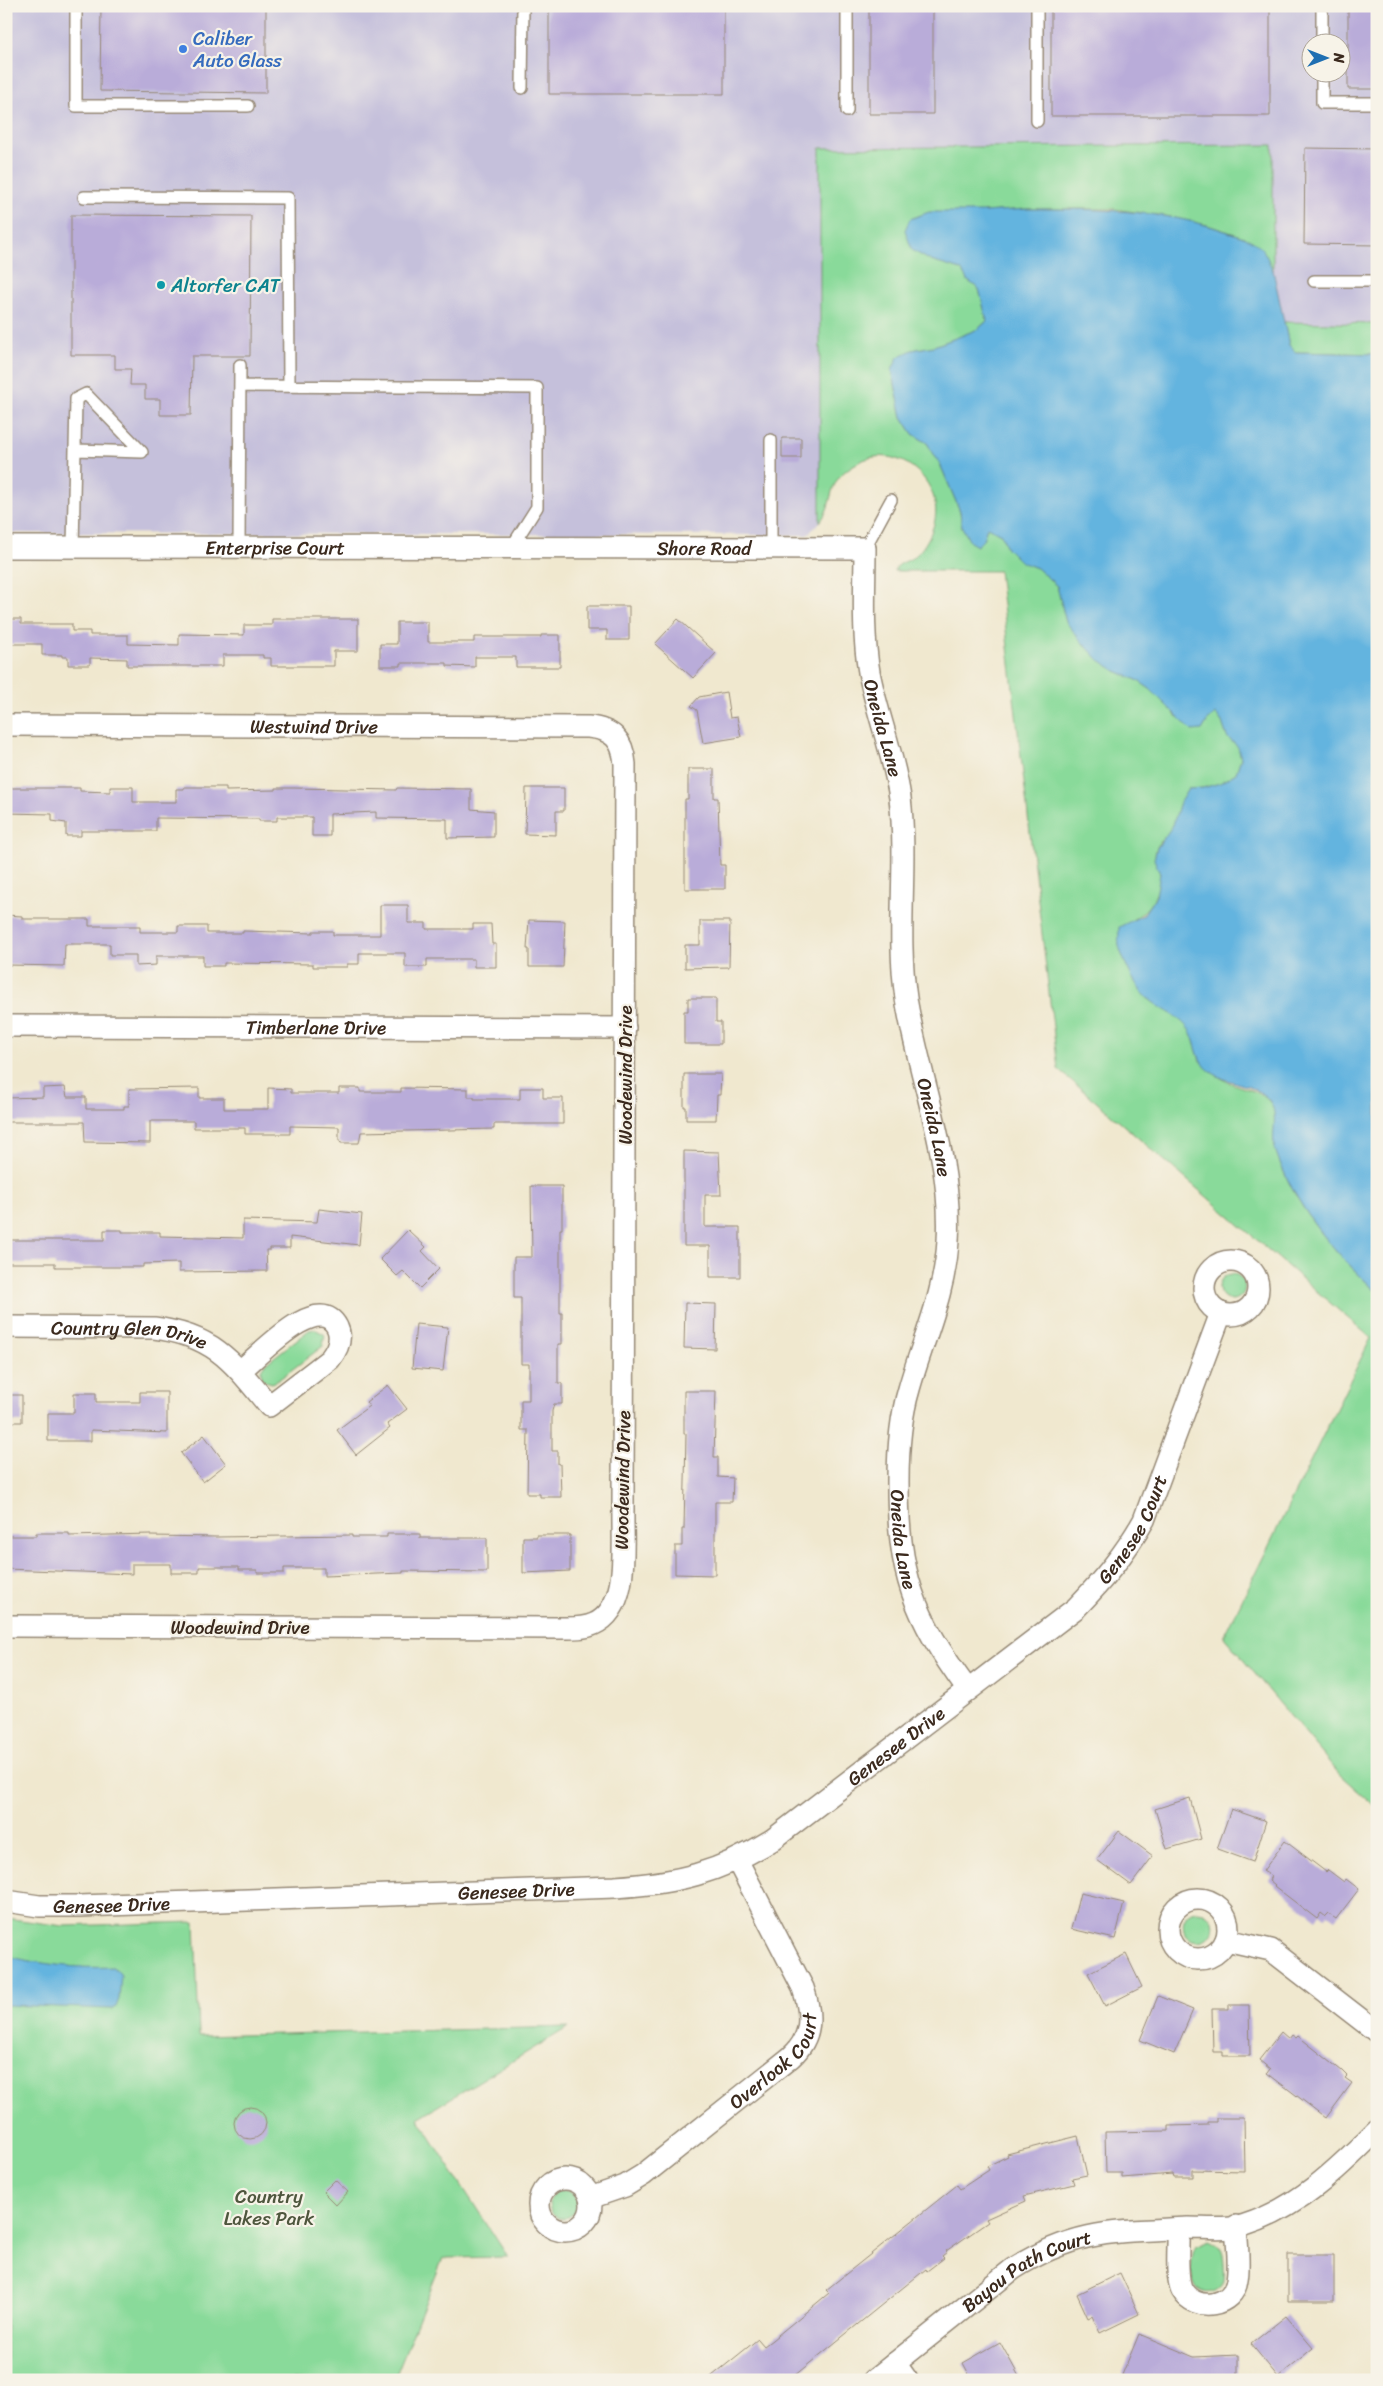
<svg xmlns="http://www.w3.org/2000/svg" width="1383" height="2386" font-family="Sriracha,sans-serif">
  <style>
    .industrial { fill: #c5c0db; fill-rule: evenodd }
    .green { fill: #89da9a; stroke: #62825c }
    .water { fill: #64b4df; stroke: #506f7e }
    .building { fill: #b9acd9 }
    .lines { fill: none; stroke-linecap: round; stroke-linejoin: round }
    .service-casing { stroke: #968976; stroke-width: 14 }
    .minor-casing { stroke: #968976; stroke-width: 24 }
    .service { stroke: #fff; stroke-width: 11 }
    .minor { stroke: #fff; stroke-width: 21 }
    .shop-dot { fill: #3f7fe0; stroke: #f7f3e8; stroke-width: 2 }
    .culture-dot { fill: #0f9aa8; stroke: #f7f3e8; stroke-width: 2 }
    .labels { text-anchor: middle; stroke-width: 4.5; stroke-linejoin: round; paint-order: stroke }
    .shop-label { font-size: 19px; fill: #366cbe; stroke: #f7f3e8; text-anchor: start }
    .culture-label { font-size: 19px; fill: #0d838f; stroke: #f7f3e8; text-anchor: start }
    .street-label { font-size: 19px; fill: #3b2a1e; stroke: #f7f3e8 }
    .park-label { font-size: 19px; fill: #4e563d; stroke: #f7f3e8 }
  </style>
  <rect width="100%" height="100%" fill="#f7f3e8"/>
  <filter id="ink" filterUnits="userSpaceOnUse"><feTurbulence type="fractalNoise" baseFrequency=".02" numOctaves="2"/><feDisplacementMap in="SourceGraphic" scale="10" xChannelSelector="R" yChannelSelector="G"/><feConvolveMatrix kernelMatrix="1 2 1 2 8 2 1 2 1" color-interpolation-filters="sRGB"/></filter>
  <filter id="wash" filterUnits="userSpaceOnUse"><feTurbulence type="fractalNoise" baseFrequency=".0096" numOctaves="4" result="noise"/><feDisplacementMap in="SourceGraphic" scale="20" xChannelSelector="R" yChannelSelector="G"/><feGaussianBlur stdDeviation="1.12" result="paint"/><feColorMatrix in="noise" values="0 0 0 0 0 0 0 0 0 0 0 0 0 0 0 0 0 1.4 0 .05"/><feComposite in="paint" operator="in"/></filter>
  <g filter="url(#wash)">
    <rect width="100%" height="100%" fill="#f0e8cf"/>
    <!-- industrial -->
    <path class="industrial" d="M6 6H1377V324L1284 322 1273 270V145L820 149V522L807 535 6 533ZM1310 42H1340V72H1310Z"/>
    <!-- green -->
    <path class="green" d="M1273 145V270L1268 260 1244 237 1207 225 1166 216 1113 209H1028L984 212 931 261 961 269 967 280 979 289 987 321 978 329 956 338 934 346 912 350 892 370 902 417 913 434 927 443 940 464 960 511 962 527 977 546 983 540 987 526 1001 534 1007 548 1021 561 1037 568 1057 586 1066 622 1116 671 1137 680 1150 689 1166 702 1176 716 1202 730 1208 720 1216 714 1222 722 1227 737 1238 746 1241 758 1236 773 1220 783 1203 788 1188 789C1180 802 1179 812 1174 825 1169 834 1159 840 1156 850 1153 860 1160 866 1160 875 1160 895 1147 913 1130 921L1147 998C1161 1006 1181 1015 1189 1029 1196 1040 1196 1059 1206 1067 1212 1072 1218 1077 1225 1080 1241 1090 1267 1089 1275 1111 1278 1121 1271 1136 1275 1148 1293 1206 1334 1252 1377 1292V1808L1340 1775 1224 1637 1371 1338 1058 1069 999 571H894C898 562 908 562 915 556 922 550 929 539 932 530 950 486 899 439 857 463 823 482 837 500 820 522V148Z
      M1284 322 1377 324V354L1295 352 1289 345Z
      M1219 1287a13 13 0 1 1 26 0a13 13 0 1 1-26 0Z
      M315 1329 325 1335 323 1346 277 1381 272 1383 262 1380 261 1370 264 1365 309 1330Z
      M1183 1926a15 15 0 1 1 30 0a15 15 0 1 1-30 0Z
      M6 1918 63 1926 195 1922 199 2036 569 2027 418 2118 508 2257 443 2258 394 2380H6Z
      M549 2204a14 14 0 1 1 28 0a14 14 0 1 1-28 0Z
      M1209 2240C1222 2246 1223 2251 1224 2264 1224 2269 1225 2275 1224 2280 1222 2292 1205 2297 1196 2288 1189 2280 1191 2255 1195 2246Z"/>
    <!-- water -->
    <path class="water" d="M1028 209C1095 209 1161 209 1225 231 1237 235 1251 238 1260 247 1266 252 1269 263 1273 270L1289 345 1295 352 1377 354V1292C1333 1251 1294 1206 1275 1149 1270 1131 1281 1113 1267 1098 1250 1081 1220 1085 1204 1065 1195 1055 1196 1037 1187 1027 1175 1013 1161 1010 1148 998 1136 989 1123 960 1119 946 1118 940 1119 933 1119 927L1143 915 1156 896 1160 874 1154 859 1157 848 1173 825 1180 802 1188 789 1203 788 1220 783 1236 773 1241 758 1238 747 1227 737 1222 722 1216 714 1208 720 1202 730 1192 731 1150 689 1137 680 1116 671 1099 660 1082 642 1066 622 1057 586 1037 568 1021 562 1007 548 1001 534 987 527 983 540 977 546 970 542 962 527 960 511 940 464 927 443 913 434 902 417 892 370 898 357 912 350 934 346 956 338 978 329 987 321 979 289 967 280 961 270 931 261 912 250 905 230 910 219 929 212H984Z
      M6 1956C42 1964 76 1969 114 1967L121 1975 119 1999 116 2007 112 2009 6 2005Z"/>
    <g id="blocks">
      <!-- building -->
      <path class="building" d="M101 6H266V93L100 91Z
        M549 6H724V94H549Z
        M869 6H933V114H869Z
        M1051 6H1270V116H1051Z
        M1348 6H1377V89H1348Z
        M1305 148 1377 149V245L1304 244Z
        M71 215 251 216 250 356H192L191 415H160V399H145V385H130L131 369H115V355H71Z
        M782 438H801V458H782Z
        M587 606H629V640H607V630H587Z
        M6 619H21V624H72V631H90V635H128V644L179 645V634L244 635V625H272V619H358V651H334V666H271V658H263V655H223V666H127V659L90 658V665H68V657H62V655H42V644H6Z
        M678 619 716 653 693 678 655 644Z
        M397 622H428V642H474V637H541V635H560V667H516V657H475V667L447 666V663H401V666H380V644H397Z
        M726 692 730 718 737 717 741 737 703 743 697 710 691 706 699 697Z
        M688 769H714V798H718L720 865H725V889H685V799H688Z
        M110 787H133V802H176V789H184V787H226V791L276 790V788H295L396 790 397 788 471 789V809L494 811V837L447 838V819L376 818V812L330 814V836H312V817H277V821H259V819L156 818V831H81V836H66V823L52 821V814L6 813V788H80V791L110 792Z
        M526 788H564V811H556V835L525 834Z
        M380 905H408V923H426V929H473V924H491L492 944H496V967H474V959H427V967H405V953H359V964H347V967H313V964L224 963V966H203V956H156V965L136 966V955H110V944H65L64 966 6 965V915L22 916V919H89V926H140V932H178V926H207V933H243V931L313 933V931H333V935H380Z
        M529 920 565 921 563 967H529V949H527Z
        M700 921H730L729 967 685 968V945H700Z
        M688 998H716V1022H721V1044H684V1011H688Z
        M684 1074H721L720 1095H717L716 1120H686V1107H684Z
        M65 1087 67 1097H86V1109H124V1106H129V1089L199 1088V1098H224V1109H268V1088L291 1089V1093H339V1088H360V1092H401V1088L468 1089V1097H474V1099H520V1088H543V1098H563V1124H494V1129L361 1132 359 1143H341L339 1141V1127L290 1126V1134H245V1128H194V1121H150V1143L85 1142 84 1122H6V1098L43 1097V1088Z
        M684 1151 719 1152 721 1195H705V1227H740V1277H710V1246H684Z
        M531 1186H562V1229H560V1313H562V1344H558V1383H562V1404H554L552 1411V1451H558V1464H560L561 1497H540V1494H527L528 1430H521V1400H529V1364H521V1298H514V1257H532Z
        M319 1209 362 1214 359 1245 290 1237V1248H270V1250H266L267 1271 179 1272V1263L143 1264V1267H55V1263H6V1240H104V1230H122V1232H160V1236L243 1238V1220L317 1222Z
        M408 1230 426 1247 422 1251 439 1269 420 1288 403 1271 397 1276 380 1259Z
        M685 1303 716 1304 715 1349 684 1348Z
        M416 1324 448 1327 443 1371 412 1368Z
        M388 1385 407 1409 387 1424 390 1428 356 1455 337 1430 369 1406 366 1402Z
        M684 1391H716L714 1457H718V1477L733 1478 732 1502H715V1575L675 1574V1546H682V1529H684L686 1434H684Z
        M140 1392H167V1433L91 1430V1441H48V1413H74V1393H96V1402H140Z
        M6 1395H22V1422H6Z
        M204 1435 226 1464 203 1482 181 1453Z
        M36 1533H69V1536L150 1534V1536L217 1537 352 1535V1537H387V1534H420V1538H487V1572L403 1571V1573L324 1576V1568H284V1573H257V1570H239V1567H199V1573H171V1564H132V1574L6 1569V1536H36Z
        M537 1535H570V1571L523 1573V1537H537Z
        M1190 1798 1201 1839 1167 1849 1155 1809Z
        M1231 1809 1266 1821 1253 1862 1217 1849Z
        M1119 1831 1153 1856 1131 1885 1097 1860Z
        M1285 1841 1326 1872 1328 1870 1344 1882 1346 1879 1359 1889 1336 1919 1329 1914 1326 1917 1321 1913 1317 1919 1274 1886 1275 1885 1269 1880 1271 1876 1263 1871Z
        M1080 1893 1124 1903 1115 1939 1071 1929Z
        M1126 1954 1142 1987 1105 2006 1088 1973Z
        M1158 1996 1193 2010 1174 2054 1140 2040Z
        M1229 2005H1249L1250 2056H1223V2052H1213L1212 2009H1229Z
        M1281 2032 1289 2039 1292 2035 1296 2038 1298 2036 1342 2071 1347 2076 1345 2078 1352 2083 1326 2118 1267 2073 1270 2069 1259 2060Z
        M234 2123a16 16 0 1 1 32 0a16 16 0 1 1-32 0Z
        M1217 2118H1244L1245 2171 1193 2170V2177H1173L1172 2174 1122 2178V2173H1106L1105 2132 1169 2131V2126L1208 2125V2122H1217Z
        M1078 2136 1087 2175 1072 2178 1074 2184 1024 2196 1026 2201 986 2219 988 2222 946 2251 947 2252 942 2256 944 2258 927 2271 926 2269 789 2380H707L758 2339 764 2346 772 2340 829 2293 826 2290 957 2185 960 2189 989 2170 987 2166 1008 2156 1007 2154Z
        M335 2180 348 2192 336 2205 323 2192Z
        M1288 2255H1334V2301H1288Z
        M1120 2273 1139 2314 1100 2333 1092 2316 1088 2318 1077 2294Z
        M1286 2316 1313 2348 1278 2377 1251 2344Z
        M1139 2334 1194 2357 1238 2355V2380H1132L1122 2375Z
        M1000 2342 1021 2380H972L963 2363Z"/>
    </g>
  </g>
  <g filter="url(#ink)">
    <use href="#blocks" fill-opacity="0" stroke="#968976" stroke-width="1"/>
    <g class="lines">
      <!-- service casing -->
      <g class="service-casing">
        <path id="service" d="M76 6V106H248
          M847 6V111
          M1037 6V121
          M1322 6V42
          M1322 72V103H1377
          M522 88 523 6
          M84 197 288 198 289 386
          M1314 281H1377
          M240 386 537 388V507L511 548
          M771 440V548
          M73 548 76 399 86 394 142 452 76 450
          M239 548 240 365
          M865 548 891 500"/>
      </g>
      <!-- minor casing -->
      <g class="minor-casing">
        <g id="minor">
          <path id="s1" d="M6 547 865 548C865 589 862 631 869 672 877 714 894 755 900 798 908 864 896 932 906 998 919 1079 953 1158 948 1241 945 1294 923 1339 909 1389 900 1419 898 1451 898 1482 898 1574 913 1615 967 1689"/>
          <path id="s2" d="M6 725 588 727C613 729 623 740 625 764L623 1510C622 1543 631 1608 594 1624 583 1629 570 1628 559 1628L6 1626"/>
          <path id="s3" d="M6 1026 625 1028"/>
          <circle cx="1231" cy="1288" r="27"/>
          <path id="s4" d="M6 1327 154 1328C214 1335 233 1362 269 1406L330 1359C337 1350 343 1339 337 1327 318 1290 258 1357 240 1371"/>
          <circle cx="1198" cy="1929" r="30"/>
          <path id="s5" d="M6 1901 39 1906H80L615 1887C677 1883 719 1873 772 1840L1076 1608C1103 1580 1125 1554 1144 1520L1221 1313"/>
          <path d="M1226 1940 1271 1950 1377 2032"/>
          <circle cx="565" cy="2205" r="26"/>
          <path id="s6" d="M590 2198 625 2186 643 2175 791 2057C813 2037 812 2014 803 1988L737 1860"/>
          <path d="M1178 2229C1179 2245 1175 2276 1182 2290 1195 2313 1234 2307 1237 2280 1240 2263 1237 2244 1236 2226"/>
          <path d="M895 2363 907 2380"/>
          <path id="s7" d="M874 2380 1013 2269C1077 2229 1116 2232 1188 2228 1206 2228 1229 2231 1245 2225 1297 2209 1339 2168 1377 2130"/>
        </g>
      </g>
      <!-- service -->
      <use href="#service" class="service"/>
      <!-- minor -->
      <use href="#minor" class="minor"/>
    </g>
  </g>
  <!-- markers -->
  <circle class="shop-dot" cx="183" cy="49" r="5"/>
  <circle class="culture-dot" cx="161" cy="285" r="5"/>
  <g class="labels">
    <!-- shop labels -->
    <g class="shop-label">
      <text x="193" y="45">Caliber<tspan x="193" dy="22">Auto Glass</tspan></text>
    </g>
    <!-- culture labels -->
    <g class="culture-label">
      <text x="171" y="292">Altorfer CAT</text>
    </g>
    <!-- street labels -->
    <g class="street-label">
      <text dy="7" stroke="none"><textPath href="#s1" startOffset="269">Enterprise Court</textPath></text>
      <text dy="7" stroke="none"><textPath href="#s1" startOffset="698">Shore Road</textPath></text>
      <text dy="7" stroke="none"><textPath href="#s2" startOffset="308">Westwind Drive</textPath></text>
      <text dy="7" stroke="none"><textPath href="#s1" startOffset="1041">Oneida Lane</textPath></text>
      <text dy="7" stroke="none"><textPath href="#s3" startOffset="310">Timberlane Drive</textPath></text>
      <text transform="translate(625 1075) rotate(-90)" y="7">Woodewind Drive</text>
      <text dy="7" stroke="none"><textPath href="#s1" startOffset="1446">Oneida Lane</textPath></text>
      <text dy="7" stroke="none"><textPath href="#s4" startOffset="124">Country Glen Drive</textPath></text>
      <text transform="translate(622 1480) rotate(-89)" y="7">Woodewind Drive</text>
      <text dy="7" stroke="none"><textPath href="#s5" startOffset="1256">Genesee Court</textPath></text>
      <text dy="7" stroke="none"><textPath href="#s1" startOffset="1866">Oneida Lane</textPath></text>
      <text x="240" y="1634">Woodewind Drive</text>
      <text dy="7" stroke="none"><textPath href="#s5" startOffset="931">Genesee Drive</textPath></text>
      <text dy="7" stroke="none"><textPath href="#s5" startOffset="511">Genesee Drive</textPath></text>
      <text dy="7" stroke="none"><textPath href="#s5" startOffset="106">Genesee Drive</textPath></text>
      <text dy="7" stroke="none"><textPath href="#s6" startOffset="234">Overlook Court</textPath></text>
      <text dy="7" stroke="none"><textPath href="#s7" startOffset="189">Bayou Path Court</textPath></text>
    </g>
    <!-- park labels -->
    <g class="park-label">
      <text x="269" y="2203">Country<tspan x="269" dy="22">Lakes Park</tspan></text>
    </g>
  </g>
  <!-- margin -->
  <rect width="1383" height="2386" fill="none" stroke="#f7f3e8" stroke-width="25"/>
  <!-- north arrow -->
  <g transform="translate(1326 58) rotate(90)"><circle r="24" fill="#f7f3e8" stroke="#aca397"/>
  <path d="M0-4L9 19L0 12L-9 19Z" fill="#1f6fb2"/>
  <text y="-8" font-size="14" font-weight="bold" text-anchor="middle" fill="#3b2a1e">N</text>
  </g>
</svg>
